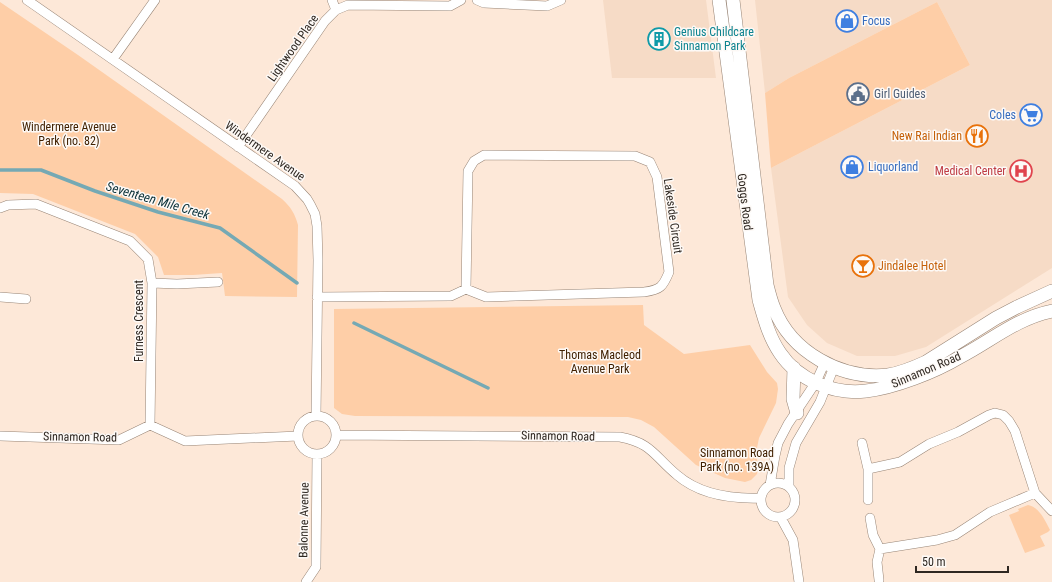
<svg xmlns="http://www.w3.org/2000/svg" width="1052" height="582" font-family="'Roboto Condensed',sans-serif">
  <style>
    .built { fill: #f6dbc6 }
    .green { fill: #fecea7 }
    .lines { fill: none; stroke-linecap: round; stroke-linejoin: round }
    .stream { stroke: #75a9b4; stroke-width: 3.5 }
    .street-casing { stroke: #988576; stroke-width: 10 }
    .secondary-casing { stroke: #988576; stroke-width: 14 }
    .street { stroke: #fff; stroke-width: 9 }
    .secondary { stroke: #fff; stroke-width: 13 }
    .labels { text-anchor: middle; stroke-width: 3; stroke-linejoin: round; paint-order: stroke }
    .shop-label { font-size: 12px; fill: #366cbe; stroke: #fdf9f6; text-anchor: start }
    .culture-label { font-size: 12px; fill: #0d838f; stroke: #fdf9f6; text-anchor: start }
    .street-label { font-size: 12px; fill: #2e2721; stroke: #fdf9f6 }
    .service-label { font-size: 12px; fill: #4e5e75; stroke: #fdf9f6; text-anchor: start }
    .park-label { font-size: 12px; fill: #402000; stroke: #fdf9f6 }
    .food-label { font-size: 12px; fill: #c56008; stroke: #fdf9f6; text-anchor: end }
    .health-label { font-size: 12px; fill: #be3a42; stroke: #fdf9f6; text-anchor: end }
    .water-label { font-size: 13px; font-style: italic; fill: #0c3239; stroke: #fdf9f6 }
  </style>
  <rect width="100%" height="100%" fill="#fde8d8"/>
  <!-- built -->
  <path class="built" d="M603 0H706L716 78H612Z
    M755 0H1052V268L926 347 895 356H857L827 343 807 325 788 297 771 168 970 65 937 2 789 78 765 93Z"/>
  <!-- green -->
  <path class="green" d="M0 2 78 55 282 199C291 207 295 214 298 225L297 297 225 296 222 273 193 275H164L158 257 135 234 33 194 0 193Z
    M937 2 970 65 771 168 765 93 789 78Z
    M643 305 644 325 684 354 750 345 767 372 777 383 778 389 776 403 759 438 756 453 758 466 757 474 751 480 745 482 725 478 696 465 654 427 641 420 628 417 355 416 342 414 334 408V309Z
    M1028 505C1039 507 1045 520 1050 530L1048 532 1040 536 1045 546 1025 553 1009 515 1019 511 1018 509Z"/>
  <g class="lines">
    <!-- stream -->
    <path class="stream" d="M0 170H41L95 191 158 212 220 228 297 283
      M354 323 488 388"/>
    <!-- street casing -->
    <g class="street-casing">
      <path id="street" d="M27 0 295 186 307 199 310 204 315 214 317 226 318 260 316 416
        M332 0 336 10
        M477 0 484 3 547 6 561 0
        M113 59 155 0
        M238 147 325 21 336 10 348 5 450 6 461 0
        M0 208 8 205 36 204 130 241 148 259 152 283 150 425
        M152 283 177 284 218 282
        M0 297 26 299
        M317 297 451 296 466 289 486 297 644 292C660 290 663 287 669 272L657 177 650 162 635 156 484 155 474 161 468 171 466 289
        M298 435a19 19 0 1 1 38 0a19 19 0 1 1-38 0Z
        M336 435 620 437C652 443 654 456 677 475 700 495 731 499 761 498
        M0 436 119 440 150 425 185 441 298 436
        M862 443 868 469V500
        M868 469 900 462 929 444 958 432 989 415 995 413 1003 415 1009 421 1015 431 1035 493 1052 511
        M761 500a17 17 0 1 1 34 0a17 17 0 1 1-34 0Z
        M770 485 775 456 778 443 788 424 816 382 825 362
        M789 487V468L796 443 820 402 834 367
        M781 518 793 540 799 582
        M870 518 873 535 880 549 877 562 879 580
        M880 549 937 540 955 535 990 512 1035 493
        M306 582 316 567 317 454"/>
    </g>
    <!-- secondary casing -->
    <g class="secondary-casing">
      <path id="secondary" d="M719 0 759 300C764 318 769 337 780 353 798 380 834 395 866 391 894 388 935 372 960 357 991 341 1017 318 1052 311
        M733 0 767 285C769 293 771 301 774 308 791 352 841 380 888 375 901 373 913 368 926 362L996 318 1017 307 1052 291
        M794 368 793 399 797 413"/>
    </g>
    <!-- street -->
    <use href="#street" class="street"/>
    <!-- secondary -->
    <use href="#secondary" class="secondary"/>
  </g>
  <!-- icons -->
  <defs>
    <g id="shop-ring" transform="scale(1.15)"><circle r="9.5" fill="#fdf9f6" stroke="#3f7fe0" stroke-width="1.5"/><path d="M-5-2.5h2.3a2.7 3.5 0 0 1 5.4 0H5L5.5 6h-11ZM-1.5-2.5h3a1.5 2.3 0 0 0-3 0Z" fill="#3f7fe0"/></g>
    <g id="building-ring" transform="scale(1.15)"><circle r="9.5" fill="#fdf9f6" stroke="#0f9aa8" stroke-width="1.5"/><path d="M-4-6H4V6H1V3H-1V6H-4ZM-2.5-4.3h1.7v1.8h-1.7ZM.8-4.3h1.7v1.8H.8ZM-2.5-1h1.7V.8h-1.7ZM.8-1h1.7V.8H.8Z" fill="#0f9aa8"/></g>
    <g id="civic-ring" transform="scale(1.15)"><circle r="9.5" fill="#fdf9f6" stroke="#5c6f8a" stroke-width="1.5"/><path d="M-.6-6.5H3V-4.5H.6V-3L4-1V1h2V6H-6V1h2V-1L-.6-3ZM-1.2 2.5V6h2.4V2.5Z" fill="#5c6f8a"/></g>
    <g id="supermarket-ring" transform="scale(1.15)"><circle r="9.5" fill="#fdf9f6" stroke="#3f7fe0" stroke-width="1.5"/><path d="M-6-5.5h2.5l.6 2H6L4.5 2H-2.5L-4.4-4H-6ZM-1.5 3.2a1.3 1.3 0 1 0 .1 0ZM3 3.2a1.3 1.3 0 1 0 .1 0Z" fill="#3f7fe0"/></g>
    <g id="restaurant-ring" transform="scale(1.15)"><circle r="9.5" fill="#fdf9f6" stroke="#e8710a" stroke-width="1.5"/><path d="M-5-6h1v4h1v-4h1v4h1v-4h1v5L-1.5 .5V6h-2V.5L-5-1ZM5-6V6H3V1.5H1.5Q1.5-4 5-6Z" fill="#e8710a"/></g>
    <g id="hospital-ring" transform="scale(1.15)"><circle r="9.5" fill="#fdf9f6" stroke="#e0444e" stroke-width="1.5"/><path d="M-5-5h3v3.5h4V-5h3V5h-3V1.5h-4V5h-3Z" fill="#e0444e"/></g>
    <g id="bar-ring" transform="scale(1.15)"><circle r="9.5" fill="#fdf9f6" stroke="#e8710a" stroke-width="1.5"/><path d="M-6-5H6L.8 .8V4.5H3.5V6h-7V4.5H-.8V.8Z" fill="#e8710a"/></g>
  </defs>
  <g fill-rule="evenodd">
    <use href="#shop-ring" x="847" y="21"/>
    <use href="#building-ring" x="659" y="39"/>
    <use href="#civic-ring" x="858" y="94"/>
    <use href="#supermarket-ring" x="1031" y="115"/>
    <use href="#restaurant-ring" x="977" y="136"/>
    <use href="#shop-ring" x="852" y="167"/>
    <use href="#hospital-ring" x="1021" y="171"/>
    <use href="#bar-ring" x="863" y="266"/>
  </g>
  <g class="labels">
    <!-- shop labels -->
    <g class="shop-label">
      <text x="862" y="25">Focus</text>
      <text x="1016" y="119" text-anchor="end">Coles</text>
      <text x="868" y="171">Liquorland</text>
    </g>
    <!-- culture labels -->
    <g class="culture-label">
      <text x="674" y="36">Genius Childcare<tspan x="674" dy="14">Sinnamon Park</tspan></text>
    </g>
    <!-- street labels -->
    <g class="street-label">
      <text transform="translate(293 48) rotate(-55)" y="4">Lightwood Place</text>
      <text transform="translate(265 151) rotate(35)" y="4">Windermere Avenue</text>
      <text transform="translate(745 202) rotate(83)" y="4">Goggs Road</text>
      <text transform="translate(673 216) rotate(82)" y="4">Lakeside Circuit</text>
      <text transform="translate(139 321) rotate(-90)" y="4">Furness Crescent</text>
      <text transform="translate(926 370) rotate(-23)" y="4">Sinnamon Road</text>
      <text transform="translate(558 436) rotate(1)" y="4">Sinnamon Road</text>
      <text transform="translate(80 437) rotate(1)" y="4">Sinnamon Road</text>
      <text transform="translate(304 520) rotate(-89)" y="4">Balonne Avenue</text>
    </g>
    <!-- service labels -->
    <g class="service-label">
      <text x="874" y="98">Girl Guides</text>
    </g>
    <!-- park labels -->
    <g class="park-label">
      <text x="69" y="131">Windermere Avenue<tspan x="69" dy="14">Park (no. 82)</tspan></text>
      <text x="600" y="359">Thomas Macleod<tspan x="600" dy="14">Avenue Park</tspan></text>
      <text x="737" y="457">Sinnamon Road<tspan x="737" dy="14">Park (no. 139A)</tspan></text>
    </g>
    <!-- food labels -->
    <g class="food-label">
      <text x="962" y="140">New Rai Indian</text>
      <text x="878" y="270" text-anchor="start">Jindalee Hotel</text>
    </g>
    <!-- health labels -->
    <g class="health-label">
      <text x="1006" y="175">Medical Center</text>
    </g>
    <!-- water labels -->
    <g class="water-label">
      <text transform="translate(158 200) rotate(16)" y="5">Seventeen Mile Creek</text>
    </g>
  </g>
  <!-- scale -->
  <path d="M916 566v6h92v-6" fill="none" stroke="#2e2721" stroke-width="2"/>
  <text x="922" y="566" font-size="12" fill="#2e2721" stroke="#fdf9f6" stroke-width="3" paint-order="stroke">50 m</text>
</svg>
